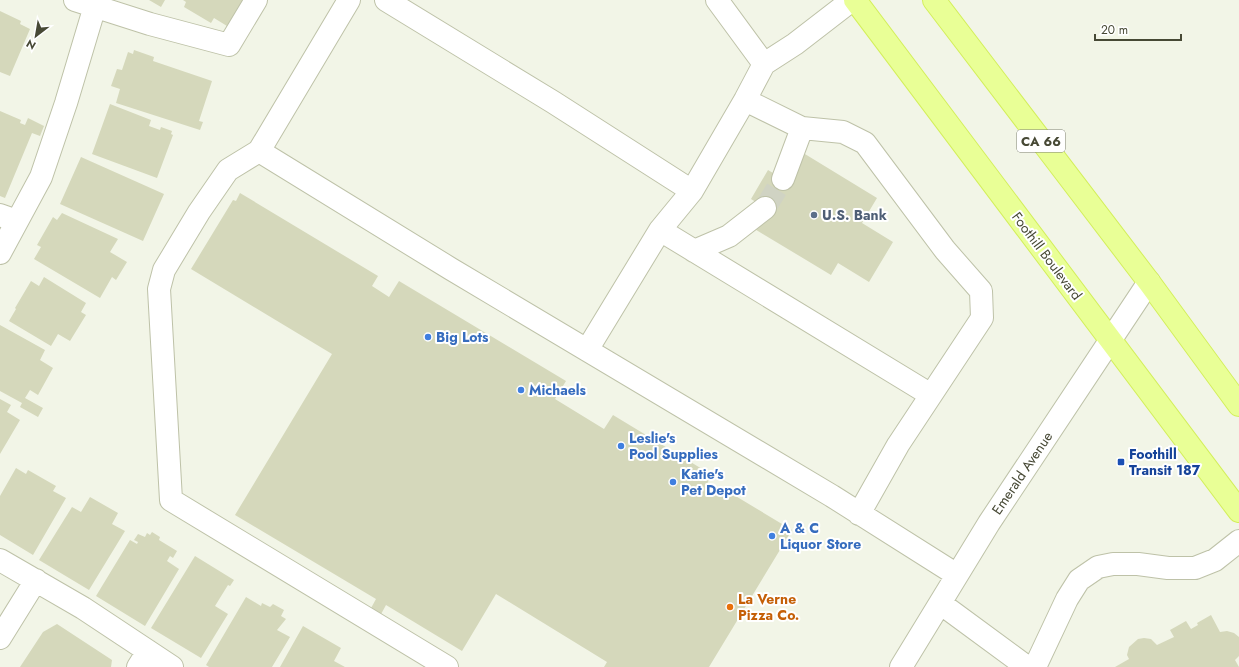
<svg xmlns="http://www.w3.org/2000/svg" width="1239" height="667" font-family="Jost,sans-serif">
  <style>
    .building { fill: #d5d8bb }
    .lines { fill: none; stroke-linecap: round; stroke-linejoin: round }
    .minor-tunnel { stroke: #d0d3c3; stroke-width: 22; stroke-dasharray: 22 11; stroke-linecap: butt }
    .minor-casing { stroke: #bec2a8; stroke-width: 24 }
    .major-casing { stroke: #d3ef5b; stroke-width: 24 }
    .minor { stroke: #fff; stroke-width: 22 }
    .major { stroke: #e9ff96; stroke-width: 22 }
    .service-dot { fill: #5c6f8a; stroke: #fff; stroke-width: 1.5 }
    .shop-dot { fill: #3f7fe0; stroke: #fff; stroke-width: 1.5 }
    .transit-dot { fill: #1a4fb4; stroke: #fff; stroke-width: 1.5 }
    .food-dot { fill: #e8710a; stroke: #fff; stroke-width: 1.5 }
    .labels { text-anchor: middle; stroke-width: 4; stroke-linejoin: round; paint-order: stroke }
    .shield { fill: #fff; stroke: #7e8072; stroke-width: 1 }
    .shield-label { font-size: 13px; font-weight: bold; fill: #474935 }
    .service-label { font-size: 14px; font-weight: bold; fill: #4e5e75; stroke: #fff; text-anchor: start }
    .street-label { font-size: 14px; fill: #474935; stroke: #fff }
    .shop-label { font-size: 14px; font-weight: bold; fill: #366cbe; stroke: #fff; text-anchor: start }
    .transit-label { font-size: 14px; font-weight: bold; fill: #164399; stroke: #fff; text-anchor: start }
    .food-label { font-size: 14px; font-weight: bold; fill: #c56008; stroke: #fff; text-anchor: start }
  </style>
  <rect width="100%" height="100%" fill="#f2f5e7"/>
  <!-- building -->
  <path class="building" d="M149 0H165L161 7Z
    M183 0H243L227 26 214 18 211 23 184 7 186 2Z
    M0 11 21 21 20 24 30 29 10 76 0 72Z
    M134 50 154 57 153 61 212 81 199 121 203 122 200 130 116 103 120 89 111 86 117 69 122 70 128 52 133 54Z
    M110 104 151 120 149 126 160 130 161 127 172 131 171 134 173 135 157 178 92 154Z
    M0 111 21 120 20 123 25 125 28 118 44 126 40 136 32 133 5 198 0 196Z
    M800 151 877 198 862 223 893 242 869 282 838 263 831 275 753 228 765 208 751 199 768 170 783 179Z
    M81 157 164 194 143 241 60 204Z
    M240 193 378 276 372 286 389 297 399 281 566 381 555 399 604 429 613 415 712 475 705 487 720 496 724 489 792 530 709 667H604L607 662 496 594 462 651 386 605 380 616 370 610 376 599 235 515 332 354 191 269 233 200 236 201Z
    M62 213 118 239 110 252 127 262 116 280 112 277 100 298 34 259 41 247 37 245 53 217 57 220Z
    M44 277 86 303 81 312 86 315 70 341 58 334 51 346 9 321 16 309 15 308 31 281 39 286Z
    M0 325 45 350 40 360 53 368 38 395 30 390 25 398 43 408 38 417 20 407 22 403 0 391Z
    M0 399 11 405 7 412 20 420 0 454Z
    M16 468 26 474 28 470 56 486 53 491 66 498 33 555 0 535V496Z
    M90 497 118 513 112 524 125 531 89 590 39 560 72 507 81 512Z
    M152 532 160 537 159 540 177 551 173 558 170 556 167 561 179 569 145 626 96 596 130 540 137 544 138 542 134 540 138 534 145 537 147 533 150 535Z
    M195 556 234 580 230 586 228 585 215 606 228 614 201 658 151 628Z
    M246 597 261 606 262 603 270 607 273 604 284 610 281 616 286 619 277 630 290 637 272 667H209L206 665Z
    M1211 615 1220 632 1227 631 1234 633 1239 637V656L1235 660 1239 667H1115L1129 659 1127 655 1129 647 1138 639 1144 638 1151 639 1157 645 1174 637 1170 630 1186 621 1191 629 1198 625 1197 623Z
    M57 624 112 660 111 667H20L43 632Z
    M303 626 341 648 334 661 345 667H280Z"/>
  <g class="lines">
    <!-- minor-tunnel -->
    <path class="minor-tunnel" d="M765 208 783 179"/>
    <!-- minor casing -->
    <g class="minor-casing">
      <path id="minor" d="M75 0 150 24 229 45 256 0
        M349 0 259 151 228 170 199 212 164 270 159 289 171 500 447 667
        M386 0 553 102 692 191
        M717 0 764 64
        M745 100 802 128 843 132 865 143 945 250 981 291 982 318 898 445 859 514
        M259 151 451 269 832 496 957 575
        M783 179 802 128
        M0 215 17 221
        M660 230 931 395
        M694 251 729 236 765 208
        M0 253 41 177 66 103 95 6
        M587 350 660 230 692 191 745 100 764 64 795 44 852 0
        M0 560 83 608 172 667
        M940 603 1027 667
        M0 638 36 580
        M138 667 148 651
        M901 667 989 523 1149 282
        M1035 667 1067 599 1079 580 1098 567 1113 564H1138L1168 568H1195L1215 560 1239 541"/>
    </g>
    <!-- major casing -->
    <g class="major-casing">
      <path id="major" d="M855 0 1239 511
        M934 0 1149 282 1239 405"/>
    </g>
    <!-- minor -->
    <use href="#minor" class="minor"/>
    <!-- major -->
    <use href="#major" class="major"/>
  </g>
  <!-- markers -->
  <circle class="service-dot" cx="814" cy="215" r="4"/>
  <g class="shop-dot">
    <circle cx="428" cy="337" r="4"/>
    <circle cx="521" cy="390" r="4"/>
    <circle cx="621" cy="446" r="4"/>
    <circle cx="673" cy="482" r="4"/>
    <circle cx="772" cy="536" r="4"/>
  </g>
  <rect class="transit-dot" x="1117" y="458" width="8" height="8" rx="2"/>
  <circle class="food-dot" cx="730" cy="607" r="4"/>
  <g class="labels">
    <!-- shield labels -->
    <rect class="shield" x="1017" y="130" width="48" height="22" rx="3"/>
    <g class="shield-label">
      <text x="1041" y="146">CA 66</text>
    </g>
    <!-- service labels -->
    <g class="service-label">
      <text x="822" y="220">U.S. Bank</text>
    </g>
    <!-- street labels -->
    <g class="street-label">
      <text transform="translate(1047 256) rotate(53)" y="5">Foothill Boulevard</text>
      <text transform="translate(1022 473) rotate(-56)" y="5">Emerald Avenue</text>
    </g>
    <!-- shop labels -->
    <g class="shop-label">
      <text x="436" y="342">Big Lots</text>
      <text x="529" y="395">Michaels</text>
      <text x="629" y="443">Leslie's<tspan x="629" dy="16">Pool Supplies</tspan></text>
      <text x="681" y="479">Katie's<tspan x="681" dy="16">Pet Depot</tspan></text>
      <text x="780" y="533">A &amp; C<tspan x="780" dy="16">Liquor Store</tspan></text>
    </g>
    <!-- transit labels -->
    <g class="transit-label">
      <text x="1129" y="459">Foothill<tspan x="1129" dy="16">Transit 187</tspan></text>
    </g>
    <!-- food labels -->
    <g class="food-label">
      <text x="738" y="604">La Verne<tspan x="738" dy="16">Pizza Co.</tspan></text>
    </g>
  </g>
  <!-- north arrow -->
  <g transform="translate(36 36) rotate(211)" stroke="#ffffff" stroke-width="3" paint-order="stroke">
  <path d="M0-3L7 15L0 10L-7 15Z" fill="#474935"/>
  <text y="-6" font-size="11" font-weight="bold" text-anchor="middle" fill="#474935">N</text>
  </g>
  <!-- scale -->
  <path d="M1095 34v6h86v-6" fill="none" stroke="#474935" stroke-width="2"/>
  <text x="1101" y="34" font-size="12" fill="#474935" stroke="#ffffff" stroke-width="3" paint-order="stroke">20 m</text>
</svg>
